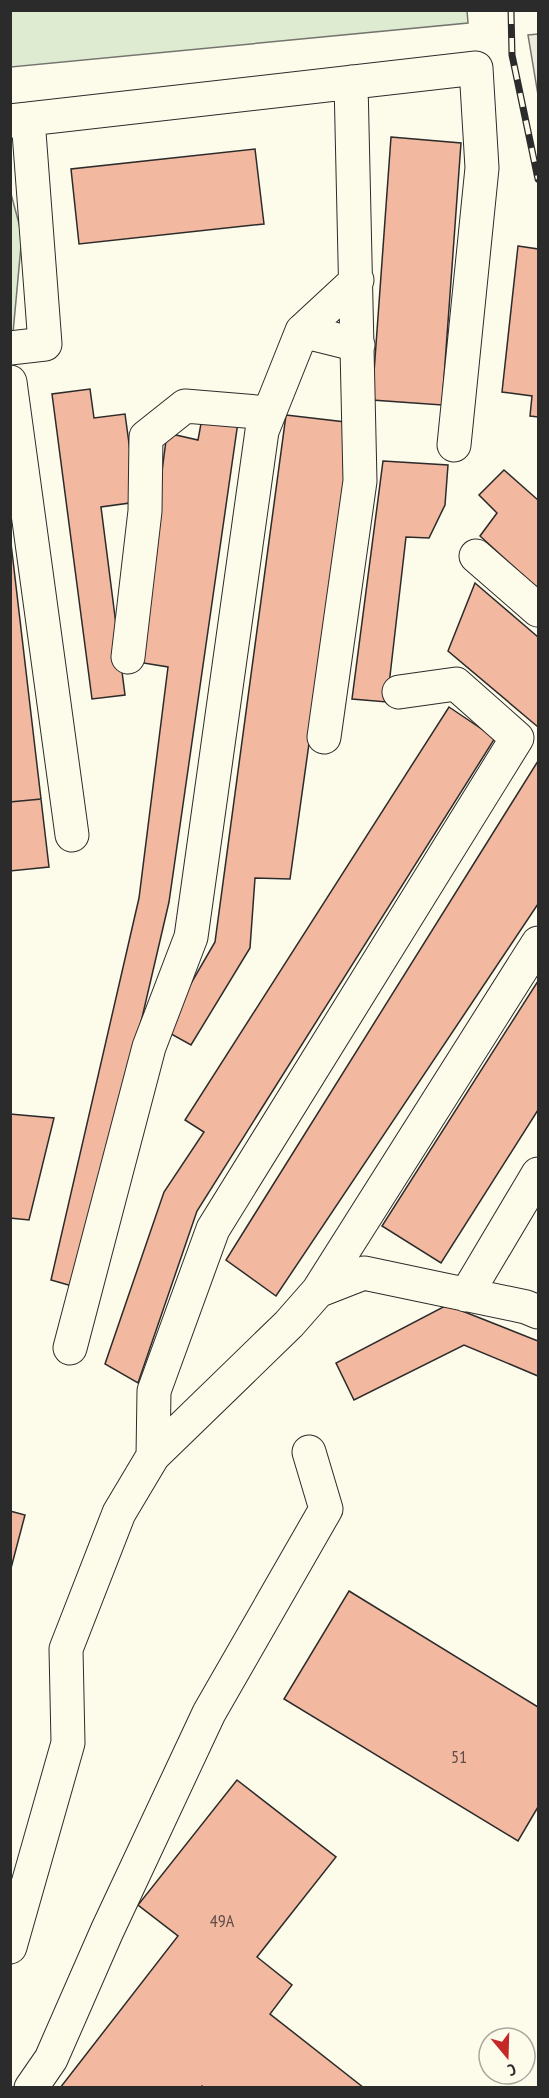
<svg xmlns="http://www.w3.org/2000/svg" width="549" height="2098" font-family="'PT Sans Narrow',sans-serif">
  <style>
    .green { fill: #deebd1; stroke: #74746e; stroke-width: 1.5 }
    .parking { fill: #eceadb; stroke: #74746e; stroke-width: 1.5 }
    .building { fill: #f2b8a0; stroke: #2b2b2b; stroke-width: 1.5 }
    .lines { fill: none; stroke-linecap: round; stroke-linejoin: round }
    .minor-casing { stroke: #2b2b2b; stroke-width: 35 }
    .minor { stroke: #fdfbea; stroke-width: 33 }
    .rail-casing { stroke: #2b2b2b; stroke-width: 7 }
    .rail { stroke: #fdfbea; stroke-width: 4.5; stroke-dasharray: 14; stroke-linecap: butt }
    .labels { text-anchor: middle; stroke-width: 4.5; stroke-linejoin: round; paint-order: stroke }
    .number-label { font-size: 18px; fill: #5d4e48 }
  </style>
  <rect width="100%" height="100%" fill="#fdfbea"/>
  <!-- green -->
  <path class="green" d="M11 10H467L468 23 11 67Z
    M10 190 22 235 13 333 10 334Z"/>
  <!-- parking -->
  <path class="parking" d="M538 34V95L528 35Z"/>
  <!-- building -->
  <path class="building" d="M391 137 461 143 442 405 372 400Z
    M255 149 264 224 79 244 71 169Z
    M518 246 538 249V417L530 416 532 396 502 392Z
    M90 389 94 418 125 414 137 502 101 507 125 695 92 699 52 394Z
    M286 415 354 423 290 879 255 878 250 948 191 1045 164 1030 215 942Z
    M202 418 238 422 169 902 79 1288 51 1280 139 898 168 667 137 662 167 433 198 440Z
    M383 461 448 465 445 505 429 538 406 537 387 702 352 699Z
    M504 470 538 500V589L480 536 497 513 479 495Z
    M10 535 41 799 10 802Z
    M475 583 538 637V727L448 651Z
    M449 707 495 738 197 1211 138 1383 105 1364 164 1192 204 1132 185 1120Z
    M538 761V904L276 1296 226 1260Z
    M41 799 49 867 10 871V802Z
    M538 981V1110L441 1263 382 1226Z
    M10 1114 54 1118 29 1220 10 1218Z
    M447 1305 538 1341V1376L464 1345 354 1400 336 1363Z
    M10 1511 25 1515 10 1572Z
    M349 1591 538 1707V1807L518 1841 284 1699Z
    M237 1780 336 1857 257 1957 292 1985 270 2014 364 2088H204L202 2086 200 2088H60L178 1936 138 1905Z"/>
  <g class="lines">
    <!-- minor casing -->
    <g class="minor-casing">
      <path id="minor" d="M28 119 476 68 482 168 454 445
        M10 121 28 119 45 344 10 348
        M302 331 357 280
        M10 382 72 835
        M476 556 538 610
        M128 657 145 511 146 437 185 406 269 413
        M324 737 360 481 351 82
        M318 1291 538 943
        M466 1295 538 1174
        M70 1348 149 1047 191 937 262 431 302 331 358 345
        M153 1456 154 1391 213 1229 517 738 456 684 399 692
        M10 1947 68 1743 66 1649 119 1513 153 1456 289 1324 318 1291 364 1273 526 1307 538 1312
        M31 2088 51 2059 107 1931 209 1713 326 1509 309 1452"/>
    </g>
    <!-- minor -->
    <use href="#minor" class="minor"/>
    <!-- rail casing -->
    <g class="rail-casing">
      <path id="rail" d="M511 10 512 55 538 179"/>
    </g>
    <!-- rail -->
    <use href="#rail" class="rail"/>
  </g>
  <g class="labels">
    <!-- number labels -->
    <g class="number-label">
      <text x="459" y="1763">51</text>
      <text x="222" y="1927">49А</text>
    </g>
  </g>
  <!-- border -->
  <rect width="549" height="2098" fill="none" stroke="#2b2b2b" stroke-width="24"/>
  <!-- north arrow -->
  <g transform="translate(507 2056) rotate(161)"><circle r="28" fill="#fdfbea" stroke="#a9a89e" stroke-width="1.5"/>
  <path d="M0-4.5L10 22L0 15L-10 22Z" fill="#c62828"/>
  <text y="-9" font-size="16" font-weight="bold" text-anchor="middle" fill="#2b2b2b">С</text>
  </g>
</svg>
